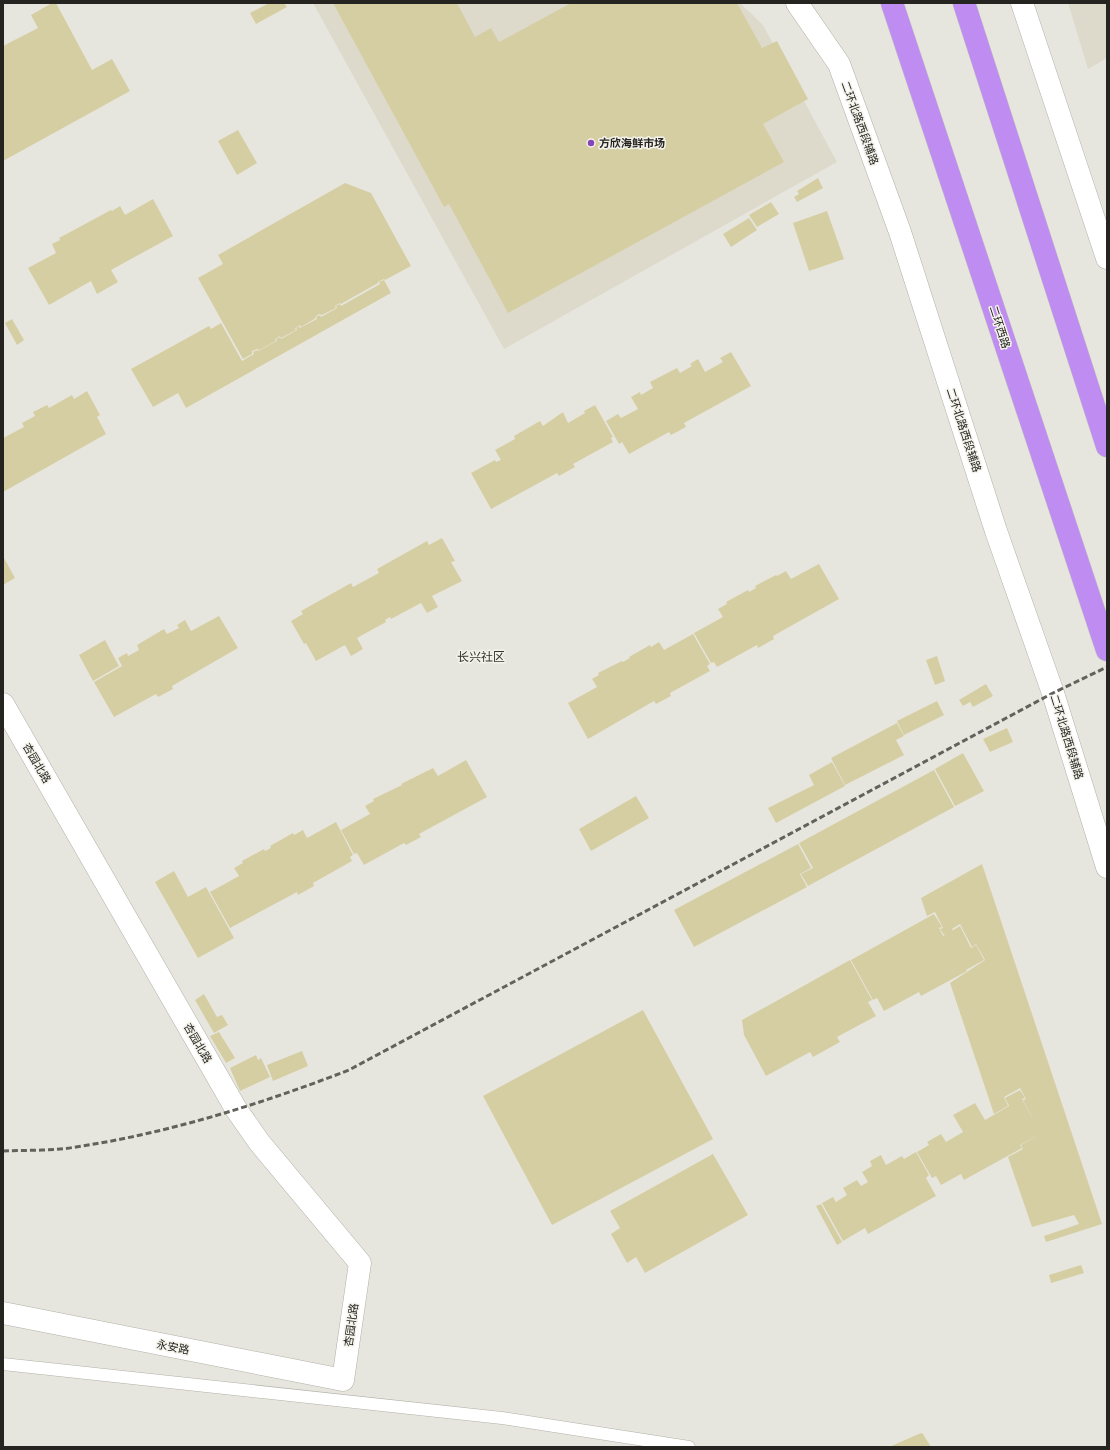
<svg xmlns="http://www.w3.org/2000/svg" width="1110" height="1450" font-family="'Nunito Sans','Noto Sans SC',sans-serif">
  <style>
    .built { fill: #dddacb }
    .building { fill: #d6cea3 }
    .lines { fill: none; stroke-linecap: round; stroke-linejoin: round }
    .lane-casing { stroke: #b1b0a8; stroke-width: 13 }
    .street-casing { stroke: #b1b0a8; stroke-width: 23 }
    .secondary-casing { stroke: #b1b0a8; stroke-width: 23 }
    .highway-casing { stroke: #c2c2c1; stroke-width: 23 }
    .lane { stroke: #fff; stroke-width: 12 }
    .street { stroke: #fff; stroke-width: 22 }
    .secondary { stroke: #fff; stroke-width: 22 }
    .highway { stroke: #bf8df1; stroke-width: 22 }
    .rail { stroke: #62615c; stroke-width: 3; stroke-dasharray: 6 3; stroke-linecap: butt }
    .poi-dot { fill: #8545ba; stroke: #f4f3eb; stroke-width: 1.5 }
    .labels { text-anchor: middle; stroke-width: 3; stroke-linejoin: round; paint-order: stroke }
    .street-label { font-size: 11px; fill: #252421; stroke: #f4f3eb }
    .poi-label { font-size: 11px; font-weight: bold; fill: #252421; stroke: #f4f3eb; text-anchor: start }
    .neighbourhood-label { font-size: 12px; fill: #34332d; stroke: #f4f3eb }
  </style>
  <rect width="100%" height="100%" fill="#e7e6de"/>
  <!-- built -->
  <path class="built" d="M313 3H740L763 25 837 162 504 349Z
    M1068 3H1107V58L1088 69Z"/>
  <!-- building -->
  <path class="building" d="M52 3H56L92 70 112 59 130 91 3 161V46L38 28 31 15Z
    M269 3H284L287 7 256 24 250 13Z
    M333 3H457L475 37 491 28 499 42 571 3H737L762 48 777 41 808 99 763 124 784 162 508 313 449 204 444 207Z
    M238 130 257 163 237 175 218 141Z
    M818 178 823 188 797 202 794 197 799 194 797 191Z
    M345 183 371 193 411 266 385 280 384 279 378 282V283L341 304 340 303 335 306 336 308 322 315 319 314 315 317 316 318 301 327 300 325 295 328 296 330 281 338 280 336 275 339 276 341 259 350 257 349 252 351V354L243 359 198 278 223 264 218 255Z
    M153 199 173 236 111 270 118 282 97 294 91 281 49 305 28 268 56 253 52 244 60 240 59 238 111 210 112 211 120 206 125 215Z
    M771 202 779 214 757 227 749 215Z
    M827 211 844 259 809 271 793 223Z
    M749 218 757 230 731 247 723 234Z
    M384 280 391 293 186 408 178 393 153 407 131 369 209 326 211 329 221 323 242 361 254 354 253 352 257 350 258 351 277 341 276 339 280 337 281 339 297 330 296 328 299 326 300 328 317 319 316 317 320 315 321 317 337 308 336 306 340 304 341 306 380 284 379 282Z
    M12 319 24 340 17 345 5 323Z
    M731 352 751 386 684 423 686 427 671 435 669 432 629 454 622 442 619 444 606 421 618 414 621 418 638 409 631 397 640 392 641 395 653 388 650 382 677 368 680 373 692 366 690 364 698 359 705 372 723 362 720 358Z
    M87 391 100 415 97 417 106 434 3 492V438L24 427 22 423 35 416 33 412 47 405 49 408 72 395 74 399Z
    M595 405 613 437 611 438 613 442 573 464 575 467 559 476 557 473 491 509 471 473 495 460 496 462 501 460 495 450 515 439 514 436 540 421 543 426 563 412 568 423 585 413 584 411Z
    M442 538 455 561 451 562 462 581 432 596 438 607 427 613 421 603 391 619 390 617 385 620 386 622 357 638 363 649 351 656 345 645 316 661 306 643 304 644 291 621 303 614 301 611 351 583 353 587 379 573 377 569 427 541 429 545Z
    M3 556 15 578 3 585Z
    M819 564 839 599 773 636 774 639 758 648 757 645 717 667 714 662 711 663 694 633 723 617 718 609 727 604 726 602 748 590 749 592 756 588 755 586 776 575 777 576 786 571 791 579Z
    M219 616 238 648 172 686 173 689 158 697 156 694 114 717 94 682 122 666 118 658 127 653 128 656 139 650 137 645 164 629 167 634 179 628 177 625 185 620 191 631Z
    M693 634 710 664 707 666 710 671 670 693 671 696 656 704 654 701 588 739 568 703 597 687 592 679 599 675 598 673 622 661 623 662 630 658 629 657 650 645 651 647 659 642 664 650Z
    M105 640 119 666 93 681 79 655Z
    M937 656 945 681 935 685 926 660Z
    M986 684 993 696 973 707 970 702 963 706 959 700Z
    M937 701 944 715 904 735 897 721Z
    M897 723 904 736 896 740 904 755 845 785 831 758Z
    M1007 728 1013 742 990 752 983 739Z
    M963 753 984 791 955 806 935 769Z
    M466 760 487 797 419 834 421 837 406 845 404 843 364 865 357 853 354 854 341 830 370 814 365 806 374 801 373 799 402 785 401 784 433 768 438 776Z
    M832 762 845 786 776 823 768 808 814 785 809 775Z
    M934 770 954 807 808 886 801 874 813 868 799 843Z
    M636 796 649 818 591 851 579 829Z
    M336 822 353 855 350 857 352 861 313 883 314 886 298 895 297 892 230 928 210 892 239 876 234 868 243 863 242 861 264 849 265 851 271 848 270 846 293 833 294 835 303 830 307 838Z
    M798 844 811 868 800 874 807 887 694 947 674 910Z
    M982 864 1102 1224 1046 1242 1044 1236 1079 1224 1074 1215 1032 1227 1008 1157 1023 1149 1021 1145 1040 1134 1020 1145 1022 1148 964 1180 961 1174 941 1185 936 1176 932 1178 917 1152 929 1145 927 1142 941 1134 946 1142 963 1132 953 1115 975 1103 985 1120 1009 1106 1005 1098 1020 1090 1025 1098 1022 1099 1036 1125 1023 1100 1026 1099 1020 1088 1004 1097 1008 1106 994 1114 950 983 985 960 976 944 972 947 960 924 952 929 953 931 944 935 940 929 943 928 935 912 927 916 921 898Z
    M174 871 188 897 206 887 234 938 198 958 155 882Z
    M934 914 942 927 939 928 943 936 960 926 971 948 976 945 984 960 966 970 967 971 921 996 919 992 884 1011 877 998 873 1000 851 960Z
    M850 960 872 1000 868 1002 876 1016 837 1037 840 1042 813 1057 810 1052 766 1076 744 1035 742 1020Z
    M204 994 217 1017 222 1015 228 1025 214 1033 195 1000Z
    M643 1010 713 1139 552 1225 483 1096Z
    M219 1032 235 1058 226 1063 210 1036Z
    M302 1051 308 1066 273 1081 267 1065Z
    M256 1055 258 1060 261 1058 270 1077 240 1091 230 1068Z
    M916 1152 929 1175 926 1178 936 1196 868 1234 865 1228 843 1241 822 1203 833 1197 836 1202 847 1195 843 1188 857 1180 861 1186 868 1182 862 1172 872 1166 870 1161 881 1155 886 1165 902 1156 904 1159Z
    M713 1154 748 1215 645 1273 636 1257 627 1263 611 1234 620 1228 610 1211Z
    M821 1204 842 1242 837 1245 816 1206Z
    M1081 1265 1084 1273 1051 1283 1049 1275Z
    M921 1433 923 1434 931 1447H889Z"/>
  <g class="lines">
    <!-- lane casing -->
    <g class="lane-casing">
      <path id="lane" d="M3 1364 502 1418 689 1447"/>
    </g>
    <!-- street casing -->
    <g class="street-casing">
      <path id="street" d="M3 704 236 1109 259 1142 360 1263 343 1380 3 1313"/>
    </g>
    <!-- secondary casing -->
    <g class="secondary-casing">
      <path id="secondary" d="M797 3 839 64 900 232 996 531 1053 693 1107 867
        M1022 3 1107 258"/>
    </g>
    <!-- highway casing -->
    <g class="highway-casing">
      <path id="highway" d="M892 3 1107 650
        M964 3 1107 446"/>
    </g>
    <!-- lane -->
    <use href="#lane" class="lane"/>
    <!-- street -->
    <use href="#street" class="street"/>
    <!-- secondary -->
    <use href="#secondary" class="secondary"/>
    <!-- highway -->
    <use href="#highway" class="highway"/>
    <!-- rail -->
    <path class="rail" d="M3 1151C27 1150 52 1151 76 1147 169 1133 261 1104 349 1070L1053 693 1107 667"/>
  </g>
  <!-- markers -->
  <circle class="poi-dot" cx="591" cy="143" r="4"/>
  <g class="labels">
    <!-- street labels -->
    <g class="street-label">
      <text transform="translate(860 123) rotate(70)" y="4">二环北路西段辅路</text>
      <text transform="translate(1000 327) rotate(72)" y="4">二环西路</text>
      <text transform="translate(964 430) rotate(72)" y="4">二环北路西段辅路</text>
      <text transform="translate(1067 737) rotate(73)" y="4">二环北路西段辅路</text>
      <text transform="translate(37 763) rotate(60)" y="4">杏园北路</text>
      <text transform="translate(198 1043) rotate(60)" y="4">杏园北路</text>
      <text transform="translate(351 1325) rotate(-82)" y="4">杏园北路</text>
      <text transform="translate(173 1347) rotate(11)" y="4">永安路</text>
    </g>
    <!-- poi labels -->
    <g class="poi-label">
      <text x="599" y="147">方欣海鲜市场</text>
    </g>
    <!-- neighbourhood labels -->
    <g class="neighbourhood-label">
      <text x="481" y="661">长兴社区</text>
    </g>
  </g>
  <!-- border -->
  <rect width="1110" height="1450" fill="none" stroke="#252421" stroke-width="8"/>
</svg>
